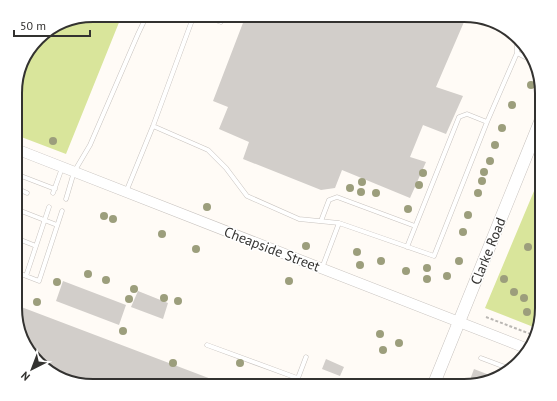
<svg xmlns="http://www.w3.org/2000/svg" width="557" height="401" font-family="'PT Sans',sans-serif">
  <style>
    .green { fill: #d9e59b }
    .building { fill: #d2ceca }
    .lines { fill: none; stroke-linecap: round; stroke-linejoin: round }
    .service-casing { stroke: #c8c3bf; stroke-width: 5 }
    .tertiary-casing { stroke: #c8c3bf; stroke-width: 11 }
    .secondary-casing { stroke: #c8c3bf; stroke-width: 13 }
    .path { stroke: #bab7b3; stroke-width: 2; stroke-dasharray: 3 2; stroke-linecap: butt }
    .service { stroke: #fff; stroke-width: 4 }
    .tertiary { stroke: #fff; stroke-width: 10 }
    .secondary { stroke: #fff; stroke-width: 12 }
    .tree { fill: #9c9e7c }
    .labels { text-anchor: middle; stroke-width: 3; stroke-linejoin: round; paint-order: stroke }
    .street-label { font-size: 14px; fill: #333230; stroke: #fff }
    .rim { fill: none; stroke: #333230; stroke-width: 2 }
  </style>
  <rect width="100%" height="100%" fill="#fffbf6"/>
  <!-- green -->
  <path class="green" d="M93 15H122L66 154 16 135V83L42 34Z
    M542 172V312L536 328 485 308Z"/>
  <!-- building -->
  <path class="building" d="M246 15H467L436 87 463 96 446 134 423 125 410 157 426 162 410 198 342 170 335 188 321 190 243 159 249 142 219 129 228 107 213 101Z
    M63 281 126 305 119 325 56 301Z
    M138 291 168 303 163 319 131 307Z
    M16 305 227 385 226 386H88L45 370 25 347 16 318Z
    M326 359 344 367 340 376 322 369Z
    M474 369 497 378 468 385Z"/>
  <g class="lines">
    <!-- service casing -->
    <g class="service-casing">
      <path id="service" d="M202 15 221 22 223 15
        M517 38V53
        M153 126 208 150 226 168 247 196 299 219 339 223 434 256 487 122 517 53 535 62
        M16 174 55 189
        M16 188 27 193
        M126 192 153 126 194 15
        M53 193 62 168
        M66 199 74 172 90 145 138 34 147 15
        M49 207 26 276 39 281 62 211
        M16 209 57 225
        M321 221 329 200 337 197 415 226
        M16 238 36 246
        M407 247 459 117 467 114 487 122
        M322 268 339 223
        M16 272 26 276
        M207 345 297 378
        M481 358 510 369
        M295 386 306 357"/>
    </g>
    <!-- tertiary casing -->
    <g class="tertiary-casing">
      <path id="tertiary" d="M16 149 528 349"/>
    </g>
    <!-- secondary casing -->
    <g class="secondary-casing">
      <path id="secondary" d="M433 386 542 117"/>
    </g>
    <!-- path -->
    <path class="path" d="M486 317 533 335"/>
    <!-- service -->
    <use href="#service" class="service"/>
    <!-- tertiary -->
    <use href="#tertiary" class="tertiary"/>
    <!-- secondary -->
    <use href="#secondary" class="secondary"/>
  </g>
  <!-- trees -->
  <g class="tree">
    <circle cx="531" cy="85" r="4"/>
    <circle cx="512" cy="105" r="4"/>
    <circle cx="502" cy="128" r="4"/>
    <circle cx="53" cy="141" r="4"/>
    <circle cx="495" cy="145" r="4"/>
    <circle cx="490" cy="161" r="4"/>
    <circle cx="484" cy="172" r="4"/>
    <circle cx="423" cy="173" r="4"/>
    <circle cx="482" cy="181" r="4"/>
    <circle cx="362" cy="182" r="4"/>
    <circle cx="419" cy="185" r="4"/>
    <circle cx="350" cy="188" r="4"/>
    <circle cx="361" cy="192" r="4"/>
    <circle cx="376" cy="193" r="4"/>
    <circle cx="478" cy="193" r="4"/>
    <circle cx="207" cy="207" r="4"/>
    <circle cx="408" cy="209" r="4"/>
    <circle cx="468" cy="215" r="4"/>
    <circle cx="104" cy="216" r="4"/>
    <circle cx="113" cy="219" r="4"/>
    <circle cx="463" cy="232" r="4"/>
    <circle cx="162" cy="234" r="4"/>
    <circle cx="306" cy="246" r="4"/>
    <circle cx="528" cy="247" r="4"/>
    <circle cx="196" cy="249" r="4"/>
    <circle cx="357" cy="252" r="4"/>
    <circle cx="381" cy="261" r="4"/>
    <circle cx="459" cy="261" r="4"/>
    <circle cx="360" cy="265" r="4"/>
    <circle cx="427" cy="268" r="4"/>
    <circle cx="406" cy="271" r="4"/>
    <circle cx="88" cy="274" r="4"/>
    <circle cx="447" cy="276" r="4"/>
    <circle cx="427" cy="279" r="4"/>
    <circle cx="504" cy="279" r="4"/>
    <circle cx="106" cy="280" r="4"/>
    <circle cx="289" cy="281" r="4"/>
    <circle cx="57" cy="282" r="4"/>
    <circle cx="134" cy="289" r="4"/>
    <circle cx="514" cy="292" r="4"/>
    <circle cx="164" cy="298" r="4"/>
    <circle cx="524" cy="298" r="4"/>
    <circle cx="129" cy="299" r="4"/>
    <circle cx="178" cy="301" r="4"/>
    <circle cx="37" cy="302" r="4"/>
    <circle cx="527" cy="312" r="4"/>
    <circle cx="123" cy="331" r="4"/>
    <circle cx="380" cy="334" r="4"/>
    <circle cx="399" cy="343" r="4"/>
    <circle cx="383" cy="350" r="4"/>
    <circle cx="173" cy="363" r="4"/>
    <circle cx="240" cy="363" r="4"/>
  </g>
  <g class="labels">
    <!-- street labels -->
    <g class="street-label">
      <text transform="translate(272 249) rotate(21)" y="5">Cheapside Street</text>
      <text transform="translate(488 251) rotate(-68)" y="5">Clarke Road</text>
    </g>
  </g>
  <!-- crop -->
  <path d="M0 0H557V401H0ZM93 22H464A71 71 0 0 1 535 93V308A71 71 0 0 1 464 379H93A71 71 0 0 1 22 308V93A71 71 0 0 1 93 22Z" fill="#fff" fill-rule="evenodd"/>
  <path class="rim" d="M93 22H464A71 71 0 0 1 535 93V308A71 71 0 0 1 464 379H93A71 71 0 0 1 22 308V93A71 71 0 0 1 93 22Z"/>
  <!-- north arrow -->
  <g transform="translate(32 369) rotate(222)" stroke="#ffffff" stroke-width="3" paint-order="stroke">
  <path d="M0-3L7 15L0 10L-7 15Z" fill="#333230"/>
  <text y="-6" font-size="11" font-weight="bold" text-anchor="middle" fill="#333230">N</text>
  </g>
  <!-- scale -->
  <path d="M14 30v6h76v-6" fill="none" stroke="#333230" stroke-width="2"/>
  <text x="20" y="30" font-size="12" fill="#333230" stroke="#ffffff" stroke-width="3" paint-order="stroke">50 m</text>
</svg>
